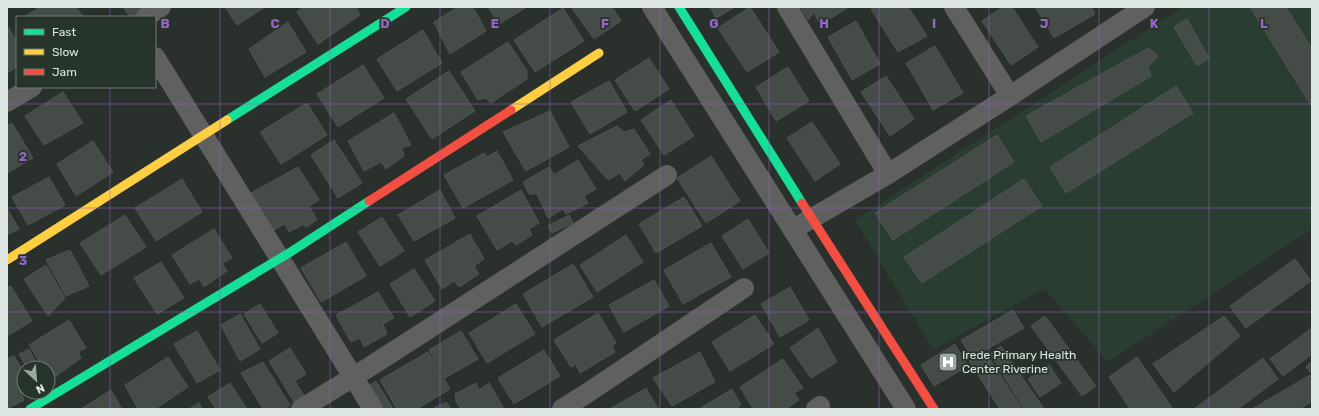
<svg xmlns="http://www.w3.org/2000/svg" width="1319" height="416" font-family="Rubik,sans-serif">
  <style>
    .built { fill: #2a3d31 }
    .building { fill: #454b47; stroke: #4e5450 }
    .lines { fill: none; stroke-linecap: round; stroke-linejoin: round }
    .street { stroke: #606061; stroke-width: 20 }
    .fast { stroke: #16e098; stroke-width: 9 }
    .slow { stroke: #ffcf43; stroke-width: 9 }
    .jam { stroke: #f24e42; stroke-width: 9 }
    .grid { fill: none; stroke: #9864c9; stroke-width: 1; stroke-opacity: 0.55 }
    .labels { text-anchor: middle; stroke-width: 3.5; stroke-linejoin: round; paint-order: stroke }
    .poi-label { font-size: 12px; fill: #dde6e0; stroke: #26342b; text-anchor: start }
    .grid-label { font-size: 13px; text-anchor: middle; font-weight: bold; fill: #9864c9; stroke: #26342b; stroke-width: 3.5; stroke-linejoin: round; paint-order: stroke }
  </style>
  <rect width="100%" height="100%" fill="#2a302c"/>
  <!-- built -->
  <path class="built" d="M1182 7H1312V229L1108 362 1044 289 933 350 855 220Z"/>
  <!-- building -->
  <path class="building" d="M40 7H76L83 17H24Z
    M123 7H144L139 17H130Z
    M225 7H265L237 25Z
    M304 7H356L360 15 318 44 297 12Z
    M458 7H473L486 31 450 54 434 22Z
    M488 7H527L499 24Z
    M571 7H612L621 21 594 39Z
    M710 7H735L716 18Z
    M750 7 779 52 747 72 718 28Z
    M800 7H847V8L820 25 814 12 808 20Z
    M875 7H908L927 36 898 52 871 9Z
    M1003 7H1012L1038 47 1011 65 982 21Z
    M1035 7H1091L1095 14 1054 38Z
    M1250 7H1286L1312 49V107Z
    M563 8 584 41 535 72 514 40Z
    M1187 19 1209 58 1197 66 1174 27Z
    M856 21 880 64 852 80 828 37Z
    M288 22 306 52 265 77 249 49Z
    M8 27 17 42V67L7 73Z
    M423 30 442 63 397 91 377 59Z
    M508 42 527 71V79L491 103 485 98 478 100 461 72Z
    M935 46 963 93 933 110 906 63Z
    M1148 48 1158 56 1148 67 1151 76 1041 142 1026 116Z
    M649 58 669 89 635 111 615 80Z
    M363 65 384 98 338 127 317 94Z
    M788 67 809 101 776 121 756 87Z
    M449 71 475 111 432 139 406 99Z
    M886 76 914 119 890 136 861 92Z
    M609 81 627 112 590 134 571 102Z
    M1176 86 1193 113 1066 193 1050 167Z
    M63 92 83 123 44 145 25 116Z
    M671 100 694 136 664 155 641 120Z
    M307 103 327 135 281 164 260 132Z
    M550 111 569 147 526 171 503 132Z
    M394 113 411 145 402 148 404 156 386 169 381 162 364 171 348 141Z
    M812 122 840 164 815 181 787 138Z
    M12 123 33 158 7 173V126Z
    M617 126 624 132 634 129 650 154 641 160 644 165 625 181 620 173 608 180 578 146Z
    M997 135 1014 162 893 240 875 213Z
    M334 140 362 183 338 198 311 155Z
    M93 141 113 172 76 196 57 164Z
    M497 151 513 180 463 208 444 175 484 153 487 157Z
    M711 156 740 201 706 223 677 178Z
    M578 160 596 189 584 196 588 203 566 214 563 209 548 218 537 194H529L523 182 549 167 554 175Z
    M298 167 319 200 309 206 317 220 306 227 304 224 289 232 285 224 274 230 251 193Z
    M49 177 65 205 28 225 12 197Z
    M182 179 202 212 156 241 135 208Z
    M1024 179 1042 206 922 283 904 257Z
    M440 190 455 218 414 241 398 215Z
    M521 190 539 223 529 229 532 235 516 245 512 241 497 250 477 216Z
    M684 197 702 226 656 253 639 224Z
    M7 208 19 229 7 235Z
    M125 215 146 247 101 275 80 243Z
    M569 215 573 223 552 233 548 226Z
    M382 217 404 251 380 266 358 232Z
    M748 219 769 253 743 269 722 236Z
    M214 229 232 258 222 263 227 271 204 287 199 279 190 284 172 255Z
    M470 234 484 259 474 266 479 274 459 287 454 281 442 289 425 260Z
    M626 235 643 262 597 292 580 265Z
    M346 242 366 276 321 302 301 268Z
    M711 243 731 277 683 304 664 270Z
    M70 250 89 286 66 296 46 260Z
    M1295 259 1311 281 1246 328 1230 306Z
    M161 262 184 298 157 314 134 278Z
    M573 264 593 297 542 327 523 294Z
    M46 265 65 298 48 316 24 279Z
    M414 269 435 301 410 317 390 284Z
    M654 280 669 306 624 332 609 305Z
    M11 286 32 321 7 336V288Z
    M790 287 809 320 780 337 761 304Z
    M378 292 394 318 383 324 387 334 364 347 360 338 351 342 336 315Z
    M260 304 278 333 262 343 244 314Z
    M516 304 535 334 487 363 469 333Z
    M1013 310 1024 328 972 358 961 340Z
    M598 313 616 343 612 346 615 352 580 373 576 364 571 367 554 340Z
    M240 314 260 349 240 361 221 325Z
    M755 315 774 344 730 371 712 342Z
    M1045 316 1096 386 1082 396 1031 326Z
    M1224 316 1240 336 1174 392 1153 364Z
    M69 320 86 348 78 352 81 358 56 376 48 370V368H43L29 345Z
    M818 328 837 362 811 378 790 348Z
    M1312 328V354L1283 376 1270 359Z
    M197 331 220 370 197 383 174 344Z
    M461 331 478 359 445 378 429 350Z
    M955 344 968 366 934 386 921 365Z
    M1001 346 1044 409H1024L990 354Z
    M290 348 306 374 295 381 304 396 294 402 269 361Z
    M29 349 39 368H27L19 354Z
    M544 350 560 376 514 404 498 378Z
    M428 352 450 389 417 409H397L380 380Z
    M700 352 715 382 672 406 653 378Z
    M986 353 1022 409H1000L969 361Z
    M14 356 24 372V387L20 390 24 400 7 409V359Z
    M168 357 188 387 155 409H138L125 385Z
    M1137 357 1173 409H1130L1109 377Z
    M1263 358 1278 379 1238 409H1194Z
    M783 359 803 388 794 393 799 400 786 409H753L740 387Z
    M1312 361V374L1306 367Z
    M263 362 290 405 283 409H263L241 373Z
    M1049 365 1061 383 1040 397 1028 379Z
    M1310 375 1312 378V401L1300 409H1252Z
    M376 381 393 409H379L365 388Z
    M230 383 247 409H216L208 397Z
    M476 383 479 390 489 383 504 409H461L456 401 455 394Z
    M646 388 658 409H610Z
    M732 389 741 405 736 409H699Z
    M111 390 122 409H81Z
    M446 402 451 409H432Z
    M199 403 202 409H189Z"/>
  <g class="lines">
    <!-- street -->
    <path class="street" d="M652 7 906 409
      M787 7 888 174
      M954 7 1010 96
      M146 17 161 7
      M155 57 373 409
      M7 102 32 87
      M797 227 888 174 1010 96 1145 7
      M301 409 371 366 667 175
      M562 409 589 392 744 288
      M816 409 820 406"/>
    <!-- fast -->
    <path class="fast" d="M679 7 802 203
      M227 120 406 7
      M30 409 289 253 369 201"/>
    <!-- slow -->
    <path class="slow" d="M511 110 599 53
      M7 260 227 120"/>
    <!-- jam -->
    <path class="jam" d="M369 201 511 110
      M802 203 934 409"/>
  </g>
  <!-- grid -->
  <path class="grid" d="M110 7V17M220 7V409M330 7V409M440 7V409M550 7V409M660 7V409M769 7V409M879 7V409M989 7V409M1099 7V409M1209 7V409M110 87V409M7 104H1312M7 208H1312M7 312H1312"/>
  <!-- icons -->
  <defs>
    <g id="hospital-square" transform="scale(1)"><rect x="-9" y="-9" width="18" height="18" rx="4" fill="#9ea6a1" stroke="#26342b"/><path d="M-5-5h3v3.5h4V-5h3V5h-3V1.5h-4V5h-3Z" fill="#fff"/></g>
  </defs>
  <g fill-rule="evenodd">
    <use href="#hospital-square" x="948" y="362"/>
  </g>
  <g class="labels">
    <!-- poi labels -->
    <g class="poi-label">
      <text x="962" y="359">Irede Primary Health<tspan x="962" dy="14">Center Riverine</tspan></text>
    </g>
  </g>
  <g class="grid-label">
    <text x="165" y="28">B</text>
    <text x="275" y="28">C</text>
    <text x="385" y="28">D</text>
    <text x="495" y="28">E</text>
    <text x="605" y="28">F</text>
    <text x="714" y="28">G</text>
    <text x="824" y="28">H</text>
    <text x="934" y="28">I</text>
    <text x="1044" y="28">J</text>
    <text x="1154" y="28">K</text>
    <text x="1264" y="28">L</text>
    <text x="23" y="161">2</text>
    <text x="23" y="265">3</text>
  </g>
  <!-- border -->
  <rect width="1319" height="416" fill="none" stroke="#dde6e0" stroke-width="16"/>
  <!-- legend -->
  <rect x="16" y="16" width="140" height="72" fill="#26342b" stroke="#6f7b73"/>
  <rect x="24" y="29" width="20" height="6" fill="#16e098" stroke="#6f7b73"/>
  <text x="52" y="36" font-size="12" fill="#dde6e0">Fast</text>
  <rect x="24" y="49" width="20" height="6" fill="#ffcf43" stroke="#6f7b73"/>
  <text x="52" y="56" font-size="12" fill="#dde6e0">Slow</text>
  <rect x="24" y="69" width="20" height="6" fill="#f24e42" stroke="#6f7b73"/>
  <text x="52" y="76" font-size="12" fill="#dde6e0">Jam</text>
  <!-- north arrow -->
  <g transform="translate(36 380) rotate(154)"><circle r="19" fill="#26342b" stroke="#6f7b73"/>
  <path d="M0-3L7 15L0 10L-7 15Z" fill="#9ea6a1"/>
  <text y="-6" font-size="11" font-weight="bold" text-anchor="middle" fill="#dde6e0">N</text>
  </g>
</svg>
